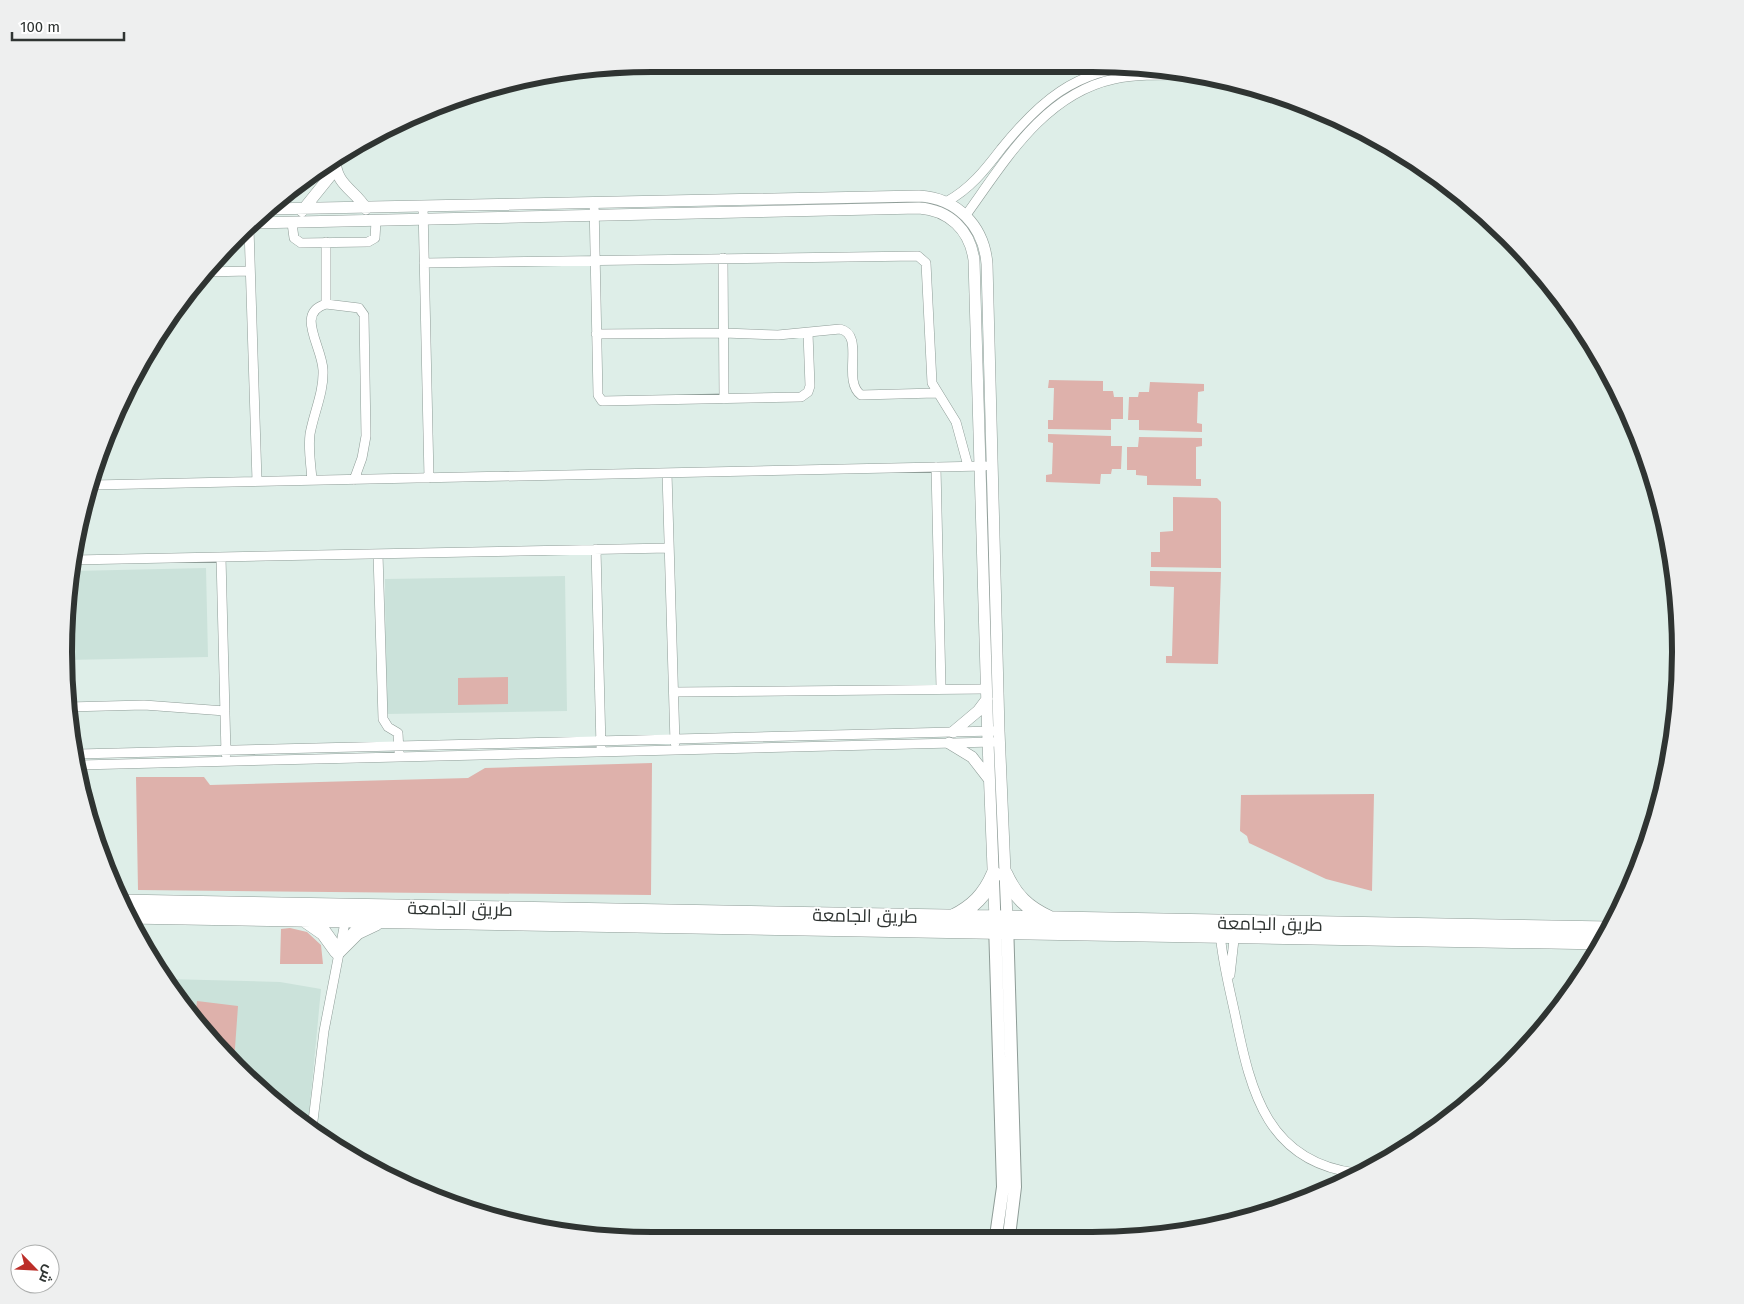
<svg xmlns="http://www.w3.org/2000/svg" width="1744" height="1304" font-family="'Fira Sans',Cairo,sans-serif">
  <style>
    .built { fill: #cbe2da }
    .green { fill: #deb1ab }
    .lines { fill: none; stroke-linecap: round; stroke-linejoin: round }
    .minor-casing { stroke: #8e9c97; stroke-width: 10 }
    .tertiary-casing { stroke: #8e9c97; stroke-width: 12 }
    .secondary-casing { stroke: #8e9c97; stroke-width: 14 }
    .trunk-casing { stroke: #8e9c97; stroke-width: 16 }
    .minor { stroke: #fff; stroke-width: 9 }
    .tertiary { stroke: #fff; stroke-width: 11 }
    .secondary { stroke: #fff; stroke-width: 12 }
    .trunk { stroke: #fff; stroke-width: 15 }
    .labels { text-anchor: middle; stroke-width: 4; stroke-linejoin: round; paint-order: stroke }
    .street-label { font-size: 18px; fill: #2f3432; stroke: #fff }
    .rim { fill: none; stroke: #2f3432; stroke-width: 6 }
  </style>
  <rect width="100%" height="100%" fill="#deeee8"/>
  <!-- built -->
  <path class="built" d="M206 568 208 657 67 660 73 571Z
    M565 576 567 711 386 714 385 579Z
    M166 979 280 982 321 989 308 1126 264 1094 185 1010Z"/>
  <!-- green -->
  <path class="green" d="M1049 380 1103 381V391H1113L1114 397H1123V419H1111V430L1048 429V420H1053L1054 388H1048Z
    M1150 382 1204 384V391L1198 392 1197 423 1202 424V432L1139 430V420H1128L1129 397H1138L1139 392H1149Z
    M1048 434 1111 436V446H1122L1121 469H1112L1111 474H1101L1100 484 1046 482V475L1052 474 1053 443 1048 442Z
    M1139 437 1202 438V446L1196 447V479H1201V486L1147 485V476L1136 475V470H1127V447H1138Z
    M1173 497 1217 498 1221 502V568L1151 567V552H1160V532L1173 531Z
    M1150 571 1221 572 1218 664 1166 663V656H1172L1174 587 1150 586Z
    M508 677V704L458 705V678Z
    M652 763 651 895 138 890 136 777H204L210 785 468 778 485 768Z
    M1374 794 1372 891 1326 879 1249 843 1247 836 1240 831 1241 795Z
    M290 928 307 932 321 945 323 964H280L281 929Z
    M197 1001 238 1006 234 1062 195 1020Z"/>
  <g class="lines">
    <!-- minor casing -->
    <g class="minor-casing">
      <path id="minor" d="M594 202 598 395 602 401 801 397 808 392 810 386 808 333
        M946 202C970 189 985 170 1001 149 1039 102 1075 70 1138 66
        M423 206 429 478
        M966 215C1005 161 1044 94 1114 79 1139 74 1165 75 1190 75
        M292 223 294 238 301 243 368 242 375 238 376 221
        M249 228 257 481
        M723 258 724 399
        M424 263 918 256 926 263 932 383 956 422 968 466
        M205 272 250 271
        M326 304 359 308 364 315 366 436 362 458 354 480
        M596 334 724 333 778 335 840 329C866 335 841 380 861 395L936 393
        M936 467 941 688
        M667 473 675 743
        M312 480C311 465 308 449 310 434 314 412 324 392 323 370 322 346 295 313 326 304V242
        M93 485 985 466
        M596 549 601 747
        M378 554 383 719 388 727 398 733 399 752
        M221 557 226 754
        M74 560 669 548
        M674 692 986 689
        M68 707 144 705 225 711
        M78 754 994 731
        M80 765 994 742
        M1220 932C1222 961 1230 990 1236 1019 1251 1093 1268 1162 1356 1173
        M1230 975 1235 931
        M312 1129 324 1031 346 917"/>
    </g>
    <!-- tertiary casing -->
    <g class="tertiary-casing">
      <path id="tertiary" d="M335 158C335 186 356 190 366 209
        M269 209 919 196C957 198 984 226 987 264L999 731 1007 919
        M302 211 335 170
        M253 223 919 208C949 210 970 230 974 260L988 742 995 919
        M953 732 978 711 987 699
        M949 743 972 757 989 779"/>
    </g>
    <!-- secondary casing -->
    <g class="secondary-casing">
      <path id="secondary" d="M1007 922 1015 1187 1009 1236
        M995 924 1003 1187 996 1236"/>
    </g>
    <!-- trunk casing -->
    <g class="trunk-casing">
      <path id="trunk" d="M1005 874C1015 896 1027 908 1049 918
        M120 902 1609 929
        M127 916 1603 942
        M953 917C973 907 985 895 994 874
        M304 919 324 933 337 951
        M338 951 357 932 376 923"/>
    </g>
    <!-- minor -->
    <use href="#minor" class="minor"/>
    <!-- tertiary -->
    <use href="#tertiary" class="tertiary"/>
    <!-- secondary -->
    <use href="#secondary" class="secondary"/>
    <!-- trunk -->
    <use href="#trunk" class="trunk"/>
  </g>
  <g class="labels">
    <!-- street labels -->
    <g class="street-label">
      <text transform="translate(460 909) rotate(1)" y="6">طريق الجامعة</text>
      <text transform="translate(865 916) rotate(1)" y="6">طريق الجامعة</text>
      <text transform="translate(1270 924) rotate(1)" y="6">طريق الجامعة</text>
    </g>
  </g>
  <!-- crop -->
  <path d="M0 0H1744V1304H0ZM652 72H1092A580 580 0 0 1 1672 652V652A580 580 0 0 1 1092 1232H652A580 580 0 0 1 72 652V652A580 580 0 0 1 652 72Z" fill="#eeefef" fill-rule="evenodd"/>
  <path class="rim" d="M652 72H1092A580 580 0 0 1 1672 652V652A580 580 0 0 1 1092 1232H652A580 580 0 0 1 72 652V652A580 580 0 0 1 652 72Z"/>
  <!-- north arrow -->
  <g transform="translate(35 1269) rotate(114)"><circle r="24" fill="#ffffff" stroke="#acaead"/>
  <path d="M0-4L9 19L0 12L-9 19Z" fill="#bc2e29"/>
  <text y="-8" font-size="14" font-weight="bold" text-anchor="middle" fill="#2f3432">ش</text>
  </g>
  <!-- scale -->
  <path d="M12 32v8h112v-8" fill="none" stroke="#2f3432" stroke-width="2.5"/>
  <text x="20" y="32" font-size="15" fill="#2f3432" stroke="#ffffff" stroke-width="4" paint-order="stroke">100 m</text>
</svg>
